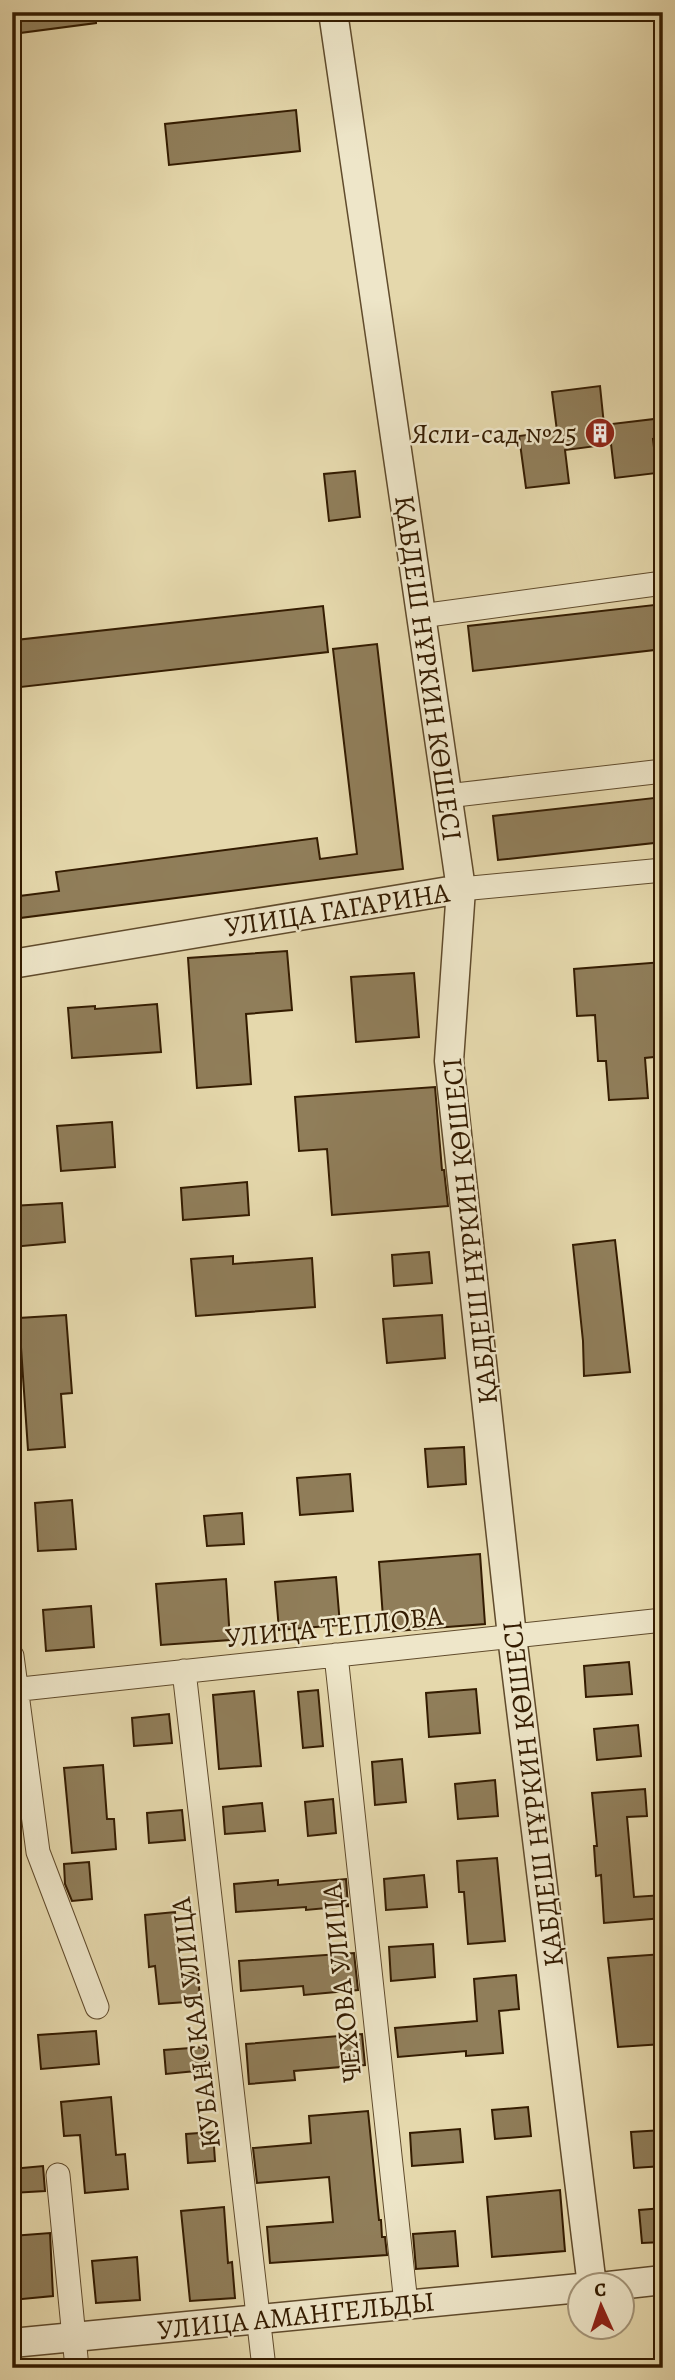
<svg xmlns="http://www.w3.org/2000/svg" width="675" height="2380" font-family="Alegreya,serif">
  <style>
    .building { fill: #907e5a; stroke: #341c01; stroke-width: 2 }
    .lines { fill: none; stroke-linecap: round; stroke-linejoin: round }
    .minor-casing { stroke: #604b2c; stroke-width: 25 }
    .tertiary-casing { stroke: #604b2c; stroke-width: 31 }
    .minor { stroke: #eee6c9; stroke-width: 23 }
    .tertiary { stroke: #eee6c9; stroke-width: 28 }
    .labels { text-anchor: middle; stroke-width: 5; stroke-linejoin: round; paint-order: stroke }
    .poi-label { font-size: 28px; fill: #341c01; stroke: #eee6c9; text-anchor: end }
    .street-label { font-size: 28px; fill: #341c01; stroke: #eee6c9 }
  </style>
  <rect width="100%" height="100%" fill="#e5d8ac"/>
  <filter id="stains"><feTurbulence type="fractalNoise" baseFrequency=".00286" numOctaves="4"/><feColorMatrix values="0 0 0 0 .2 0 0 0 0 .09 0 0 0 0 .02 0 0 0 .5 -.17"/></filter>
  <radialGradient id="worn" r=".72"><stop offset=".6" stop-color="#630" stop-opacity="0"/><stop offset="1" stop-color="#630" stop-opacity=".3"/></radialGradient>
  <!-- building -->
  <path class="building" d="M12 12H96V23L12 34Z
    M296 110 300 151 169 165 165 124Z
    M600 386 604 425 663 418V438L653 439 657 473 615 478 611 444 565 450 569 483 526 488 519 436 557 431 552 392Z
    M355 471 360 517 329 521 324 474Z
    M663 604V649L473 671 468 626Z
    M323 606 328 652 21 687 16 640Z
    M377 644 403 869 12 919V897L59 891 56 872 317 838 320 859 357 854 333 649Z
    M663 797V842L498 860 493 816Z
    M287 951 292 1010 246 1014 251 1084 197 1088 188 958Z
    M663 962V1056L645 1058 648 1098 609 1100 606 1061H598L595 1015 577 1016 574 969Z
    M414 973 419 1037 356 1042 351 977Z
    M157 1004 161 1052 72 1058 68 1008 95 1006V1009Z
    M435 1087 442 1170H444L448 1206 332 1215 327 1149 299 1151 295 1097Z
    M112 1122 115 1167 61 1171 57 1126Z
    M247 1182 249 1215 183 1220 181 1188Z
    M62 1203 65 1242 12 1247V1206Z
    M615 1240 630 1372 584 1376 583 1341 573 1245Z
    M429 1252 432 1283 394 1286 392 1255Z
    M233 1256V1264L312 1258 315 1307 196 1316 191 1259Z
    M66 1315 72 1393 61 1394 65 1447 28 1450 19 1318Z
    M442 1315 445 1358 387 1363 383 1319Z
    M464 1447 466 1484 428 1487 425 1449Z
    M350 1474 353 1511 300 1515 297 1478Z
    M72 1500 76 1549 38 1551 35 1503Z
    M242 1513 244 1544 207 1546 204 1516Z
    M480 1554 485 1624 384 1632 379 1562Z
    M336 1577 340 1625 279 1630 275 1582Z
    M226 1579 230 1640 161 1645 156 1584Z
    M91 1606 94 1647 46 1651 43 1610Z
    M629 1662 632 1694 586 1697 584 1666Z
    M476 1689 480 1733 429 1737 426 1693Z
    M318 1690 323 1746 303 1748 298 1692Z
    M254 1691 261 1766 219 1769 213 1695Z
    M169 1714 172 1743 134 1746 132 1718Z
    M638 1725 641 1756 597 1760 594 1729Z
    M402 1759 406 1802 375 1805 372 1762Z
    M103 1765 107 1819H114L116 1849 72 1853 64 1768Z
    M495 1780 498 1816 458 1819 455 1784Z
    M645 1789 647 1816 627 1817 634 1897 663 1895V1918L604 1923 601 1875 596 1876 594 1846H597L592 1793Z
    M333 1799 336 1833 308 1836 305 1802Z
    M262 1803 265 1831 225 1834 223 1807Z
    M182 1810 185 1840 149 1843 147 1813Z
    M497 1858 505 1941 468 1944 464 1892H459L457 1861Z
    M89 1862 92 1899 72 1901 65 1884 64 1864Z
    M424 1875 427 1907 386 1910 384 1879Z
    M346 1879 348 1906 306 1910V1907L236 1912 234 1884 278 1880V1885Z
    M175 1912 181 1974 198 1972 200 2001 159 2004 155 1966 149 1967 145 1915Z
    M433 1944 435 1977 391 1981 389 1947Z
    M354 1953 358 1990 304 1995 303 1986 241 1991 239 1961Z
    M663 1954V2044L618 2047 608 1958Z
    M516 1975 519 2009 499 2011 503 2053 466 2056V2051L398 2057 395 2028 477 2021 474 1979Z
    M96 2031 99 2064 41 2069 38 2035Z
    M362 2034 365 2065 294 2071 295 2080 249 2084 246 2044Z
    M204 2047 206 2070 166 2074 164 2050Z
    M111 2097 116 2155 125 2154 128 2189 85 2193 80 2135 64 2136 61 2102Z
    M528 2107 531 2136 495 2139 492 2110Z
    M368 2111 379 2220H381L382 2237H385L387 2255 270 2263 267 2227 333 2222 329 2177 257 2183 253 2148 311 2143 309 2116Z
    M460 2129 463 2162 412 2166 410 2133Z
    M663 2130V2166L634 2168 631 2132Z
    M213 2132 215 2161 188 2163 186 2134Z
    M43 2166 45 2191 12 2193V2169Z
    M560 2190 565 2251 492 2257 487 2197Z
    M224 2207 228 2263 232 2262 235 2298 190 2301 181 2211Z
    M663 2208V2242L642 2243 639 2210Z
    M455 2231 458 2266 416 2269 413 2234Z
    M50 2233 53 2296 12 2300V2236Z
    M137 2257 140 2300 96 2303 92 2261Z"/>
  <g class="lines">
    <!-- minor casing -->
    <g class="minor-casing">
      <path id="minor" d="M421 616 663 583
        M447 796 663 771
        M461 889 663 870
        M336 1655 406 2304
        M12 1656 38 1852 97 2007
        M184 1671 264 2368
        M12 1690 663 1620
        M58 2175 77 2368"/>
    </g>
    <!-- tertiary casing -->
    <g class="tertiary-casing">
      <path id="tertiary" d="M333 12 461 889 449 1061 512 1636 592 2286
        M12 964 461 889
        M609 2286 663 2280
        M12 2343 580 2288"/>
    </g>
    <!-- minor -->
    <use href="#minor" class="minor"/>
    <!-- tertiary -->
    <use href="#tertiary" class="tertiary"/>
  </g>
  <!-- icons -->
  <defs>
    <g id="building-disc" transform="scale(1.575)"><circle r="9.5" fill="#8f2418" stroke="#eee6c9"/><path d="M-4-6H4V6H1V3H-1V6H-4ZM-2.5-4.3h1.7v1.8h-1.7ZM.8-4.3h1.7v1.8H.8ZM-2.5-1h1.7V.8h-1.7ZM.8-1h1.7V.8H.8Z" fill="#fff"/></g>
  </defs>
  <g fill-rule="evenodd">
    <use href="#building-disc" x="600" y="433"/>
  </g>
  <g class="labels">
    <!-- poi labels -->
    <g class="poi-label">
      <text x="577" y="443">Ясли-сад №25</text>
    </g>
    <!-- street labels -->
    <g class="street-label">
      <text transform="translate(429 668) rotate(82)" y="10">ҚАБДЕШ НҰРКИН КӨШЕСІ</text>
      <text transform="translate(337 909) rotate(-9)" y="10">УЛИЦА ГАГАРИНА</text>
      <text transform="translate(469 1231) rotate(-96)" y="10">ҚАБДЕШ НҰРКИН КӨШЕСІ</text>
      <text transform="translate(334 1626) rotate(-6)" y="10">УЛИЦА ТЕПЛОВА</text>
      <text transform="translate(532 1794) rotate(-97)" y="10">ҚАБДЕШ НҰРКИН КӨШЕСІ</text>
      <text transform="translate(341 1983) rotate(-96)" y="10">ЧЕХОВА УЛИЦА</text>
      <text transform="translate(195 2023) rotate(-97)" y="10">КУБАНСКАЯ УЛИЦА</text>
      <text transform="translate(296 2315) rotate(-6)" y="10">УЛИЦА АМАНГЕЛЬДЫ</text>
    </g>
  </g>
  <!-- margin -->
  <rect width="675" height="2380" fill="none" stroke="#e5d8ac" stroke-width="42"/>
  <rect x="14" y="14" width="647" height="2352" fill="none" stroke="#341c01" stroke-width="3.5"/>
  <rect x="21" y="21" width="633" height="2338" fill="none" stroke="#341c01" stroke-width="2"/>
  <!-- north arrow -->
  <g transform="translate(601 2306) rotate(357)"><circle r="33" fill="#eee6c9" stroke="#a49579" stroke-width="2"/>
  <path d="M0-5L12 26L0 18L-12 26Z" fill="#8f2418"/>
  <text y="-10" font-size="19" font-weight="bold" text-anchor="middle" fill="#341c01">С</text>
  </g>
  <rect width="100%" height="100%" filter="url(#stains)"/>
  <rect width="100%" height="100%" fill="url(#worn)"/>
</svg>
